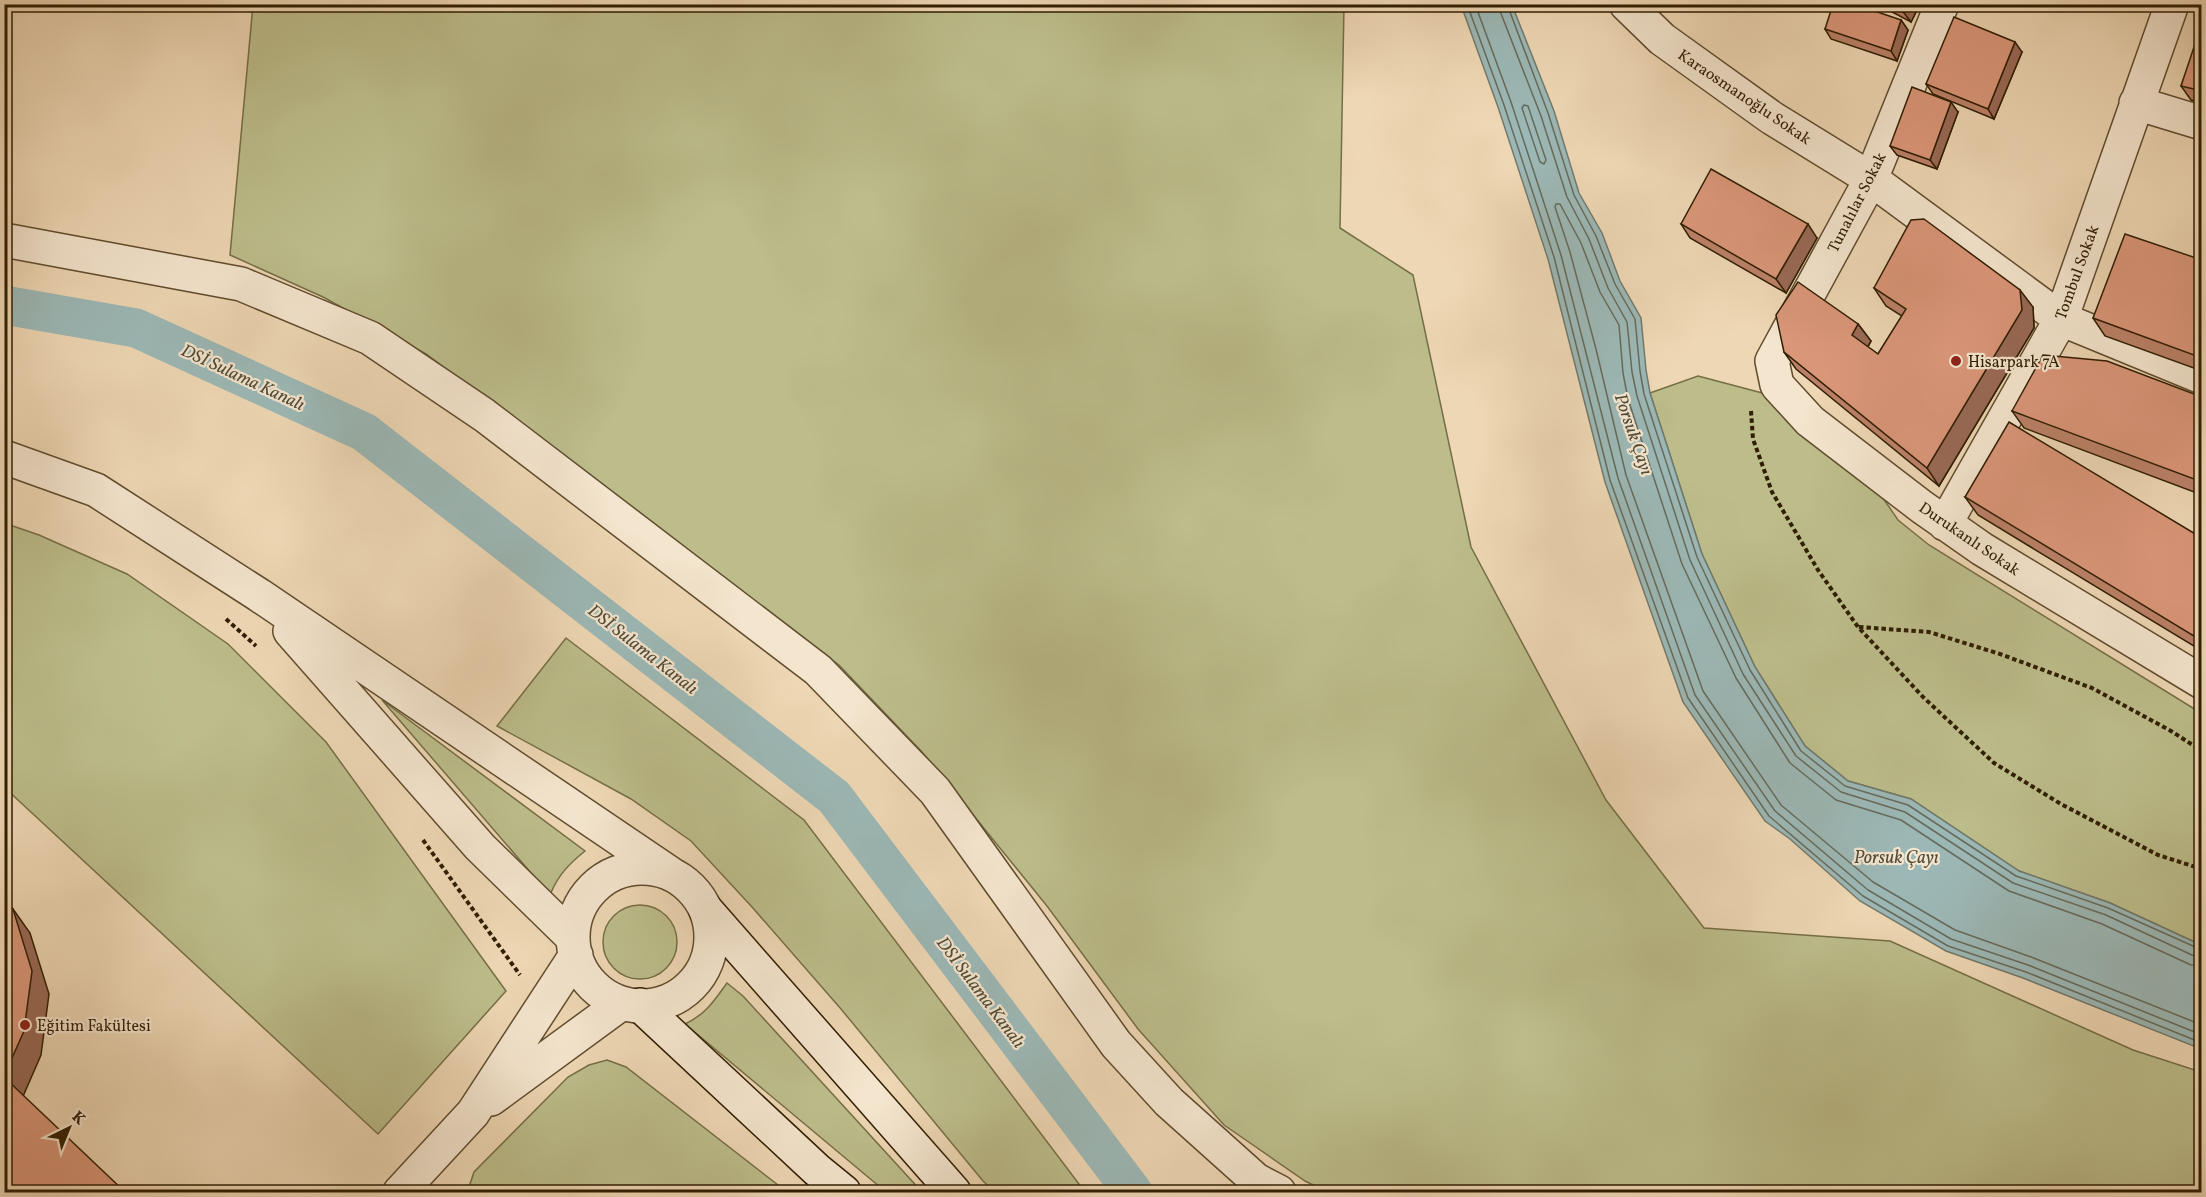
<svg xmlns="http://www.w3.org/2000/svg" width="2206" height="1197" font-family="Vollkorn,serif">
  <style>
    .green { fill: #bcbd8b; stroke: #766e46; stroke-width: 1.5 }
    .water { fill: #9cb8b6; stroke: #717a6e; stroke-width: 1.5 }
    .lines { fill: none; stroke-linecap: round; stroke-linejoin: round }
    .shore { stroke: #666b5c; stroke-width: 1.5 }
    .canal { stroke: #9cb8b6; stroke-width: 39 }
    .street-casing { stroke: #604c2e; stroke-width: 36 }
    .secondary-casing { stroke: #301e02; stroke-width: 36 }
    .path { stroke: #301e02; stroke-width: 4; stroke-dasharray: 4.5 3; stroke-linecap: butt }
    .street { stroke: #f4e5ce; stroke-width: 33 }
    .secondary { stroke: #f4e5ce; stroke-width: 33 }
    .wall { fill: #bb8168; stroke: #301e02; stroke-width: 1.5 }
    .shaded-wall { fill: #996955; stroke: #301e02; stroke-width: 1.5 }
    .building { fill: #da9679; stroke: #301e02; stroke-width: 1.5 }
    .poi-dot { fill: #8f2418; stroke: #f4e5ce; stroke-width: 2 }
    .labels { text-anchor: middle; stroke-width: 4.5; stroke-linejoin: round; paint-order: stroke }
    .street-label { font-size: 16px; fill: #301e02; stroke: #f4e5ce }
    .poi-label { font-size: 16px; fill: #301e02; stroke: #f4e5ce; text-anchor: start }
    .water-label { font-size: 18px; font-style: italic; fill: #504c38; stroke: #f4e5ce }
  </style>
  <rect width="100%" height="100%" fill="#eed7b4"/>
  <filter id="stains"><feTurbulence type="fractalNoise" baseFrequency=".00333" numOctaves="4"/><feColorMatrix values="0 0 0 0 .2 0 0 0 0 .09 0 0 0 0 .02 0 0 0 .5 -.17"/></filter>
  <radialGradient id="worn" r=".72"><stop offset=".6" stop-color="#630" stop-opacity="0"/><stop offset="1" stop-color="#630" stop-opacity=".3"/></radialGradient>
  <!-- green -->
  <path class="green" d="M253 5H1344L1340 228 1413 275 1471 547 1606 800 1704 928 1890 941 2133 1050 2201 1072V1192H1328L1305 1181 1224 1125 1138 1029 1047 906 922 752 839 665 426 354 323 297 230 255Z
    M1698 376 1766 394 1883 498 1898 520 1929 545 2201 713V945L2110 903 2019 871 1911 799 1848 781 1805 746 1755 667 1702 554 1650 393Z
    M4 523 39 535 127 574 228 644 326 742 506 991 378 1134 5 788Z
    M566 638 804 820 1085 1192H995L983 1181 841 1009 752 907 691 841 631 799 497 726Z
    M382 700 585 851C569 864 558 875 550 895Z
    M603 942a37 37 0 1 1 74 0a37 37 0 1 1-74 0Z
    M727 983 743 996 922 1192H886L685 1024C706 1014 714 1001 727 983Z
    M607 1060 626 1067 787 1192H471L469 1187 474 1172 568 1077 589 1065Z"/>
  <!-- water -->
  <path class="water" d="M1461 5H1512L1554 111 1579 193 1602 233 1620 281 1641 318 1646 370 1650 393 1702 554 1755 667 1805 746 1848 781 1911 799 2019 871 2110 903 2201 945V1049L2023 978 1946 951 1860 901 1790 839 1765 821 1683 702 1605 482 1548 259 1498 107Z"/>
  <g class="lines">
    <!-- shore -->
    <path class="shore" d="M1467 4 1504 105 1554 257 1610 480 1688 698 1769 816 1863 896 1948 946 2026 972 2202 1043
      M1475 4 1511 102 1561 255 1618 478 1695 695 1775 811 1868 890 1951 939 2028 965 2202 1035
      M1500 4V11L1541 116 1567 197 1589 239 1608 288 1627 322 1632 372 1637 396 1690 560 1743 674 1796 756 1841 792 1905 812 2013 883 2106 915 2194 956 2202 957
      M1507 4 1548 113 1574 195 1596 236 1615 284 1635 319 1640 371 1644 394 1697 557 1750 670 1801 751 1845 786 1908 805 2016 876 2108 908 2202 950
      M1524 105 1528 106 1546 160 1544 164 1540 162 1522 108Z
      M2202 966 2191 965 2102 924 2009 891 1901 820 1836 800 1790 763 1736 678 1682 564 1628 399 1623 373 1619 325 1600 292 1581 243 1560 204H1556L1555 207 1570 252 1596 349 1626 475 1703 691 1781 805 1873 882 1955 930 2031 957 2202 1025"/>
    <!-- canal -->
    <path class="canal" d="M4 305 136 328 364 432 834 797 1133 1192"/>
    <!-- street casing -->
    <g class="street-casing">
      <path id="street" d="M1626 4 1662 39 1772 118 1871 179 2061 319 2202 377
        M1942 4 1871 179 1772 361 1777 385 1810 421 1922 507 1982 549 2202 682
        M2136 103 2202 123
        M4 240 241 284 370 338 484 415 818 670 935 791 1116 1044 1169 1102 1256 1180 1279 1192
        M4 457 96 490 259 595 671 874
        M1945 524 2061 319 2172 4
        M290 631 480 847 573 938
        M573 937a69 69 0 1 1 138 0a69 69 0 1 1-138 0Z
        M491 1099 622 1003
        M400 1192 473 1113 576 955"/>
    </g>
    <!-- secondary casing -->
    <g class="secondary-casing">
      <path id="secondary" d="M706 910 954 1192
        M640 1005 817 1170 844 1192"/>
    </g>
    <!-- path -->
    <path class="path" d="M1751 411 1753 439 1772 492 1818 570 1858 627 1923 697 1994 763 2061 804 2158 855 2202 869
      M226 619 256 646
      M1859 627 1929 632 2000 654 2092 688 2171 731 2202 751
      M423 840 520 975"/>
    <!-- street -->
    <use href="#street" class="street"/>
    <!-- secondary -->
    <use href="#secondary" class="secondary"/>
  </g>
  <!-- wall -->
  <path class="wall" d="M1877 4H1920L1911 22Z
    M1901 20 1908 30 1897 61 1831 39 1825 29Z
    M2202 33V103L2191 100 2181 86Z
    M2022 52 1994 119 1933 94 1926 84Z
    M1958 112 1937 169 1897 155 1890 146Z
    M1681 224 1817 238 1786 293 1690 238Z
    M2202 260V371L2105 336 2093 318Z
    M1874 288 2033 307 2034 328 1939 486 1796 369 1784 352 1858 324 1871 341 1868 347 1878 354 1902 316 1886 306Z
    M2202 397V495L2024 428 2012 411Z
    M1965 497 2202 538V651L1978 515Z"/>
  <!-- shaded-wall -->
  <path class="shaded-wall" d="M1908 4H1920L1911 22 1904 13Z
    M1901 20 1908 30 1897 61 1891 51Z
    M2015 42 2022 52 1994 119 1988 109Z
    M1951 102 1958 112 1937 169 1930 160Z
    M1808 224 1817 238 1786 293 1776 279Z
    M2020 290 2033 307 2034 328 1939 486 1927 468Z
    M1858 324 1871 341 1864 353 1852 335Z
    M13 909 30 933 49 994 41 1055 21 1101 4 1077Z"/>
  <!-- building -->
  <path class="building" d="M1833 4H1854L1901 20 1891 51 1825 29Z
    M1889 4H1908L1904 13Z
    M1954 17 2015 42 1988 109 1926 84Z
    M2199 32 2202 33V91L2181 86Z
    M1912 87 1951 102 1930 160 1890 146Z
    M1711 169 1808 224 1776 279 1681 224Z
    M1924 219 2020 290 2022 310 1927 468 1784 352 1776 315 1798 282 1858 324 1852 335 1878 354 1906 309 1874 288 1911 220Z
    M2125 234 2202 260V358L2093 318Z
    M2043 355 2107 361 2202 397V482L2012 411Z
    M2009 422 2202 538V641L1965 497Z
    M4 898 13 909 32 971 24 1031 4 1076Z
    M4 1077 125 1192H4Z"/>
  <!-- markers -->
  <g class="poi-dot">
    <circle cx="1956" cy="361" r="6"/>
    <circle cx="25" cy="1025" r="6"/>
  </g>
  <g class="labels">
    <!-- street labels -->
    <g class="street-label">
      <text transform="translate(1745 96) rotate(34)" y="6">Karaosmanoğlu Sokak</text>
      <text transform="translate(1856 202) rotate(-63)" y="6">Tunalılar Sokak</text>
      <text transform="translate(2076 272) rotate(-70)" y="6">Tombul Sokak</text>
      <text transform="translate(1970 538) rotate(34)" y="6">Durukanlı Sokak</text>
    </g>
    <!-- poi labels -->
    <g class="poi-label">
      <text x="1968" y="367">Hisarpark 7A</text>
      <text x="37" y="1031">Eğitim Fakültesi</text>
    </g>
    <!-- water labels -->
    <g class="water-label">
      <text transform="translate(243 377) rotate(25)" y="6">DSİ Sulama Kanalı</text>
      <text transform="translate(1634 434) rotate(71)" y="6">Porsuk Çayı</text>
      <text transform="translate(643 649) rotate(38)" y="6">DSİ Sulama Kanalı</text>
      <text x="1896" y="863">Porsuk Çayı</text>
      <text transform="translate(981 992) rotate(53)" y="6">DSİ Sulama Kanalı</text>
    </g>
  </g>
  <!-- margin -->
  <rect width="2206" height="1197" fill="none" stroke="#eed7b4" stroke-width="24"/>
  <rect x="6" y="6" width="2194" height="1185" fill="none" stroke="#301e02" stroke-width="3"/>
  <rect x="12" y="12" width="2182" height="1173" fill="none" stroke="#301e02" stroke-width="1.5"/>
  <!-- north arrow -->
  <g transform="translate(69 1128) rotate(43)" stroke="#f4e5ce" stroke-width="4.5" paint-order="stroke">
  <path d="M0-4.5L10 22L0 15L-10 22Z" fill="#301e02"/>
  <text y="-9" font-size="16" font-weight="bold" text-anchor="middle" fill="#301e02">K</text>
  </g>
  <rect width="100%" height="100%" filter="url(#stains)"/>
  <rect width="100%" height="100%" fill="url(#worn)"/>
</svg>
